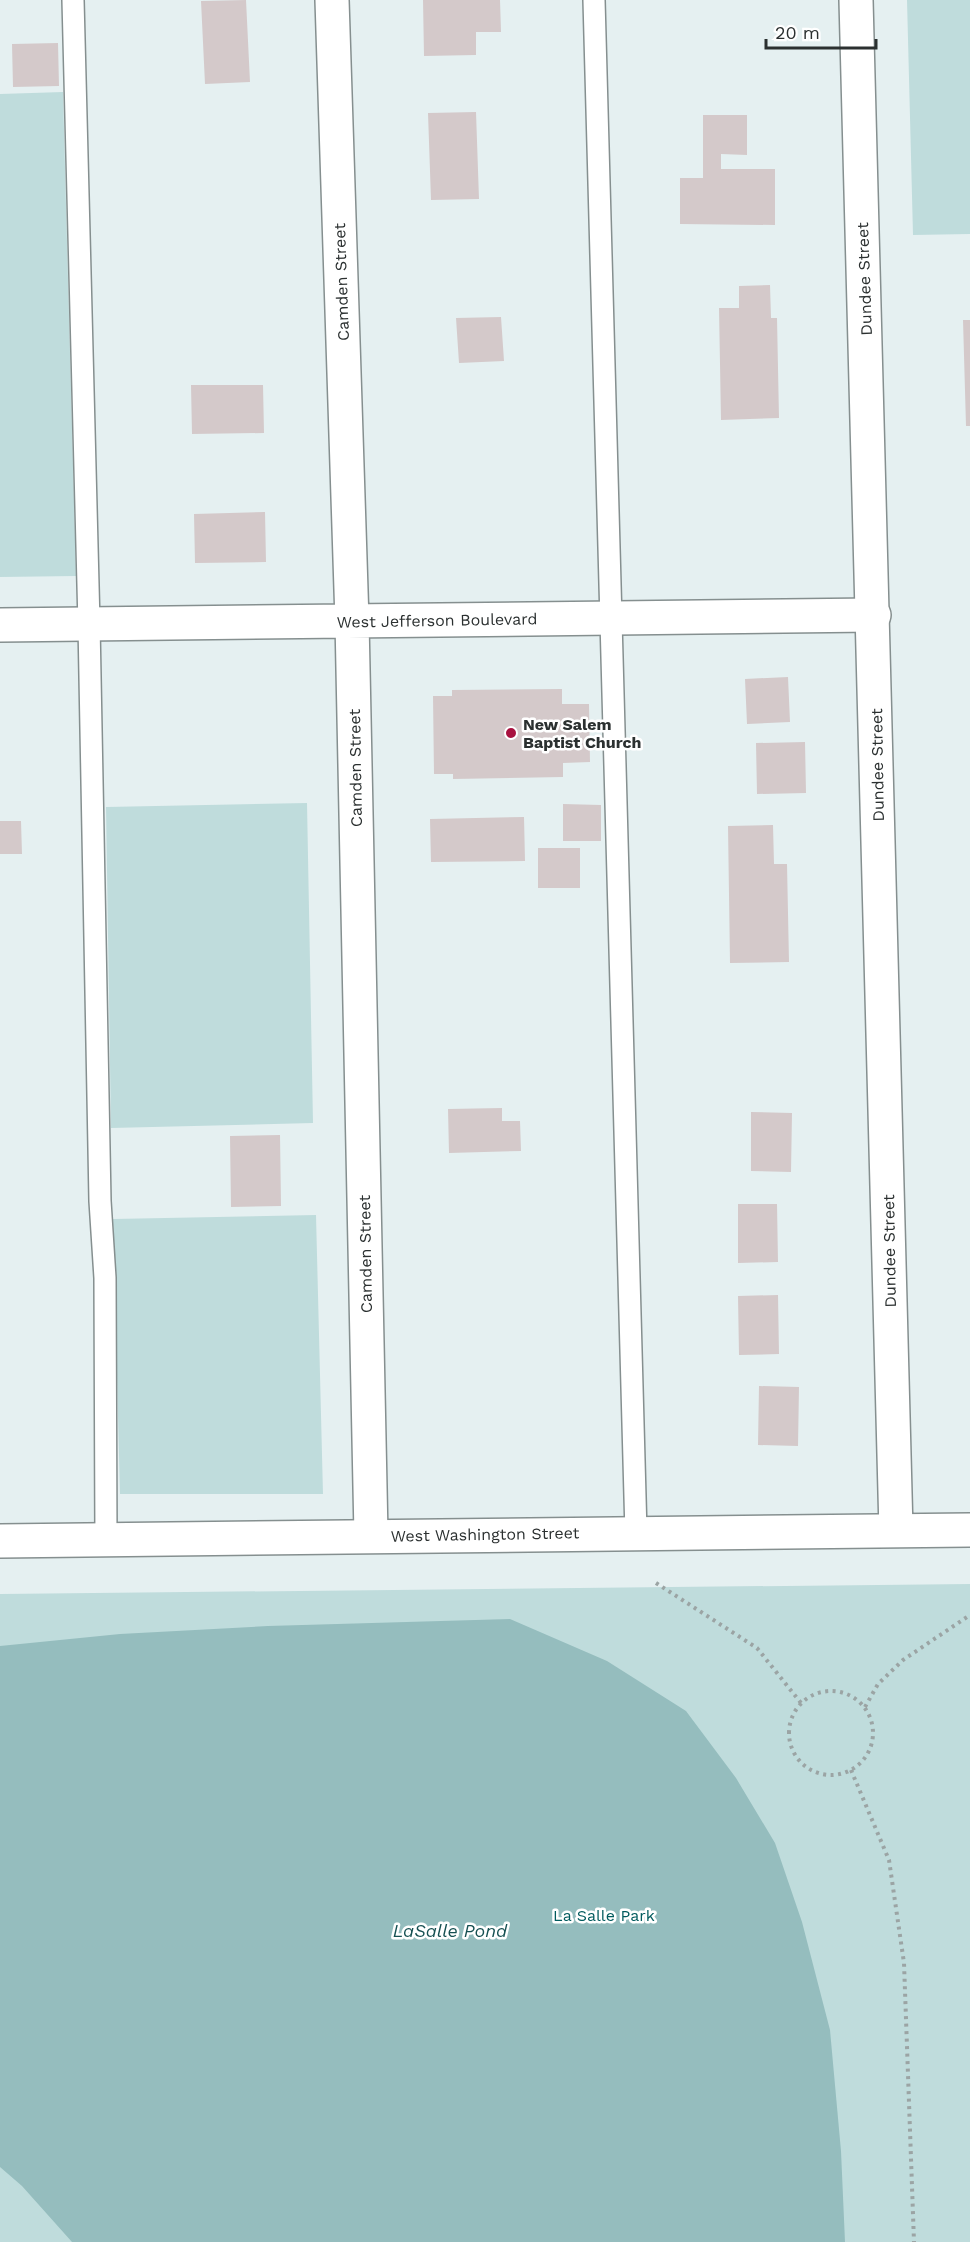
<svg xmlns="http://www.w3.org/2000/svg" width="970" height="2242" font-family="'Work Sans',sans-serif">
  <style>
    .green { fill: #bfdcdc }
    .water { fill: #95bdbe }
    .building { fill: #d4c9ca }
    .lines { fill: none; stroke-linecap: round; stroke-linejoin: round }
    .service-casing { stroke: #858f8f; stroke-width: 24 }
    .minor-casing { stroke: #858f8f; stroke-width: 36 }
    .tertiary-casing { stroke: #858f8f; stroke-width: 36 }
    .path { stroke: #9ba4a4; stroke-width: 4; stroke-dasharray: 3 4.5; stroke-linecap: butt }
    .service { stroke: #fff; stroke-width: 21 }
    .minor { stroke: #fff; stroke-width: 33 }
    .tertiary { stroke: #fff; stroke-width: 33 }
    .poi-dot { fill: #a8113f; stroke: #fff; stroke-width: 2 }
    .labels { text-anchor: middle; stroke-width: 5; stroke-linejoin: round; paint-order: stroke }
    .street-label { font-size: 16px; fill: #2b3030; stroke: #fff }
    .poi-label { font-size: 16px; font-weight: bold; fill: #2b3030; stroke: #fff; text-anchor: start }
    .park-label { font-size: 16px; fill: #005a5d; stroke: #fff }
    .water-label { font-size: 18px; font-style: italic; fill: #165052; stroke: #fff }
  </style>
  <rect width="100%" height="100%" fill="#e5f0f1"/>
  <!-- green -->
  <path class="green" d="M907 0H970V234L913 235Z
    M63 92 76 576 0 577V94Z
    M307 803 313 1123 111 1128 106 807Z
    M316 1215 323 1494H120L113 1219Z
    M970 1584V2242H0V1594Z"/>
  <!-- water -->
  <path class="water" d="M510 1619 607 1661 686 1711 736 1778 775 1843 802 1922 830 2030 841 2151 845 2242H72L22 2186 0 2167V1646L120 1634 268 1626Z"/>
  <!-- building -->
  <path class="building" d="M246 0 250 82 205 84 201 1Z
    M423 0H500L501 32H476V55L424 56Z
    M58 43 59 86 13 87 12 44Z
    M476 112 479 199 431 200 428 113Z
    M703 115H747V155L721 154V169H775V225L680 224V178H703Z
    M770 285 771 318H777L779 418 721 420 719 308H739V286Z
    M501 317 504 361 459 363 456 318Z
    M963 320H970V426H966Z
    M191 385H263L264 433 192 434Z
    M265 512 266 562 195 563 194 514Z
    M788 677 790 722 747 724 745 679Z
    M562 689V704H589L590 762 563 763V777L453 779V774H434L433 696H452V690Z
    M805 742 806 793 757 794 756 743Z
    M563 804 601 805V841H563Z
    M524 817 525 861 431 862 430 819Z
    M0 821H21L22 854H0Z
    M773 825 774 864H787L789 962 730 963 728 826Z
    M538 848H580V888H538Z
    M502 1108V1121H520L521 1151 449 1153 448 1109Z
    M751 1112 792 1113 791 1172 751 1171Z
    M280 1135 281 1206 231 1207 230 1136Z
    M738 1204H777L778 1262 738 1263Z
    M778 1295 779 1354 739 1355 738 1296Z
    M759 1386 799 1387 798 1446 758 1445Z"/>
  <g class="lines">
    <!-- service casing -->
    <g class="service-casing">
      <path id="service" d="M73 0 89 624 100 1201 105 1278 106 1540
        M594 0 636 1533"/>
    </g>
    <!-- minor casing -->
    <g class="minor-casing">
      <path id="minor" d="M332 0 352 621 371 1535
        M0 625 874 615"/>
    </g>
    <!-- tertiary casing -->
    <g class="tertiary-casing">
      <path id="tertiary" d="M856 0 896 1531
        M0 1541 970 1530"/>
    </g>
    <!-- path -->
    <path class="path" d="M656 1583 757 1648 801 1703
      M789 1733a42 42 0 1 1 84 0a42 42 0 1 1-84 0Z
      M865 1707 878 1684 903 1660 970 1615
      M851 1770 889 1860 904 1963 914 2242"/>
    <!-- service -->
    <use href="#service" class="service"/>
    <!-- minor -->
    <use href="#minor" class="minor"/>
    <!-- tertiary -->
    <use href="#tertiary" class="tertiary"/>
  </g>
  <!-- markers -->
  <circle class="poi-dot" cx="511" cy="733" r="6"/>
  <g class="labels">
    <!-- street labels -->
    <g class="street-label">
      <text transform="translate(864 279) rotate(-92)" y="6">Dundee Street</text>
      <text transform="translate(341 282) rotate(-92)" y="6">Camden Street</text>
      <text transform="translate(437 620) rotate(-1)" y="6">West Jefferson Boulevard</text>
      <text transform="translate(877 765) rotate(-91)" y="6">Dundee Street</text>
      <text transform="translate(355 768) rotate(-91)" y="6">Camden Street</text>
      <text transform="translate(889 1251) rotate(-91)" y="6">Dundee Street</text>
      <text transform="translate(365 1254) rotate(-91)" y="6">Camden Street</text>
      <text transform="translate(485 1534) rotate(-1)" y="6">West Washington Street</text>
    </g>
    <!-- poi labels -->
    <g class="poi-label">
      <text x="523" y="730">New Salem<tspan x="523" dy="18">Baptist Church</tspan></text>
    </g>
    <!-- park labels -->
    <g class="park-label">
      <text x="604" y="1921">La Salle Park</text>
    </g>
    <!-- water labels -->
    <g class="water-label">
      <text x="450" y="1937">LaSalle Pond</text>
    </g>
  </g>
  <!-- scale -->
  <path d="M766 39v9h110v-9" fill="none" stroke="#2b3030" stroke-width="3"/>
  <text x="775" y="39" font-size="18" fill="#2b3030" stroke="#ffffff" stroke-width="4.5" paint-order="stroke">20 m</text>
</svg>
